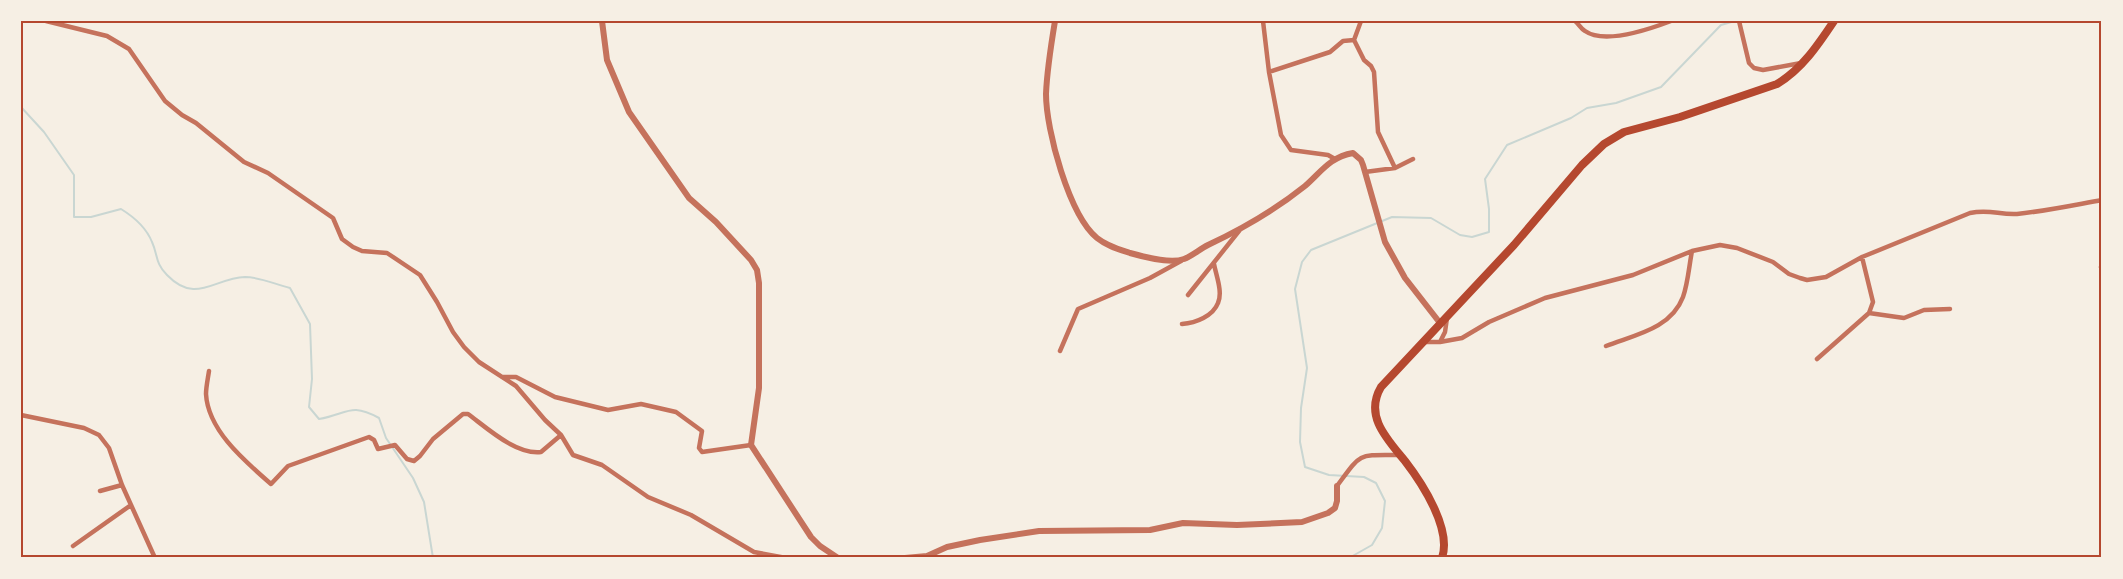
<svg xmlns="http://www.w3.org/2000/svg" width="2123" height="579" font-family="'Archivo Narrow',sans-serif">
  <style>
    .lines { fill: none; stroke-linecap: round; stroke-linejoin: round }
    .stream { stroke: #c9d6d2; stroke-width: 2 }
    .minor { stroke: #c5725c; stroke-width: 4.5 }
    .tertiary { stroke: #c5725c; stroke-width: 6 }
    .trunk { stroke: #b5482f; stroke-width: 8 }
    .neatline { fill: none; stroke: #b5482f; stroke-width: 2 }
  </style>
  <rect width="100%" height="100%" fill="#f6efe4"/>
  <g class="lines">
    <!-- stream -->
    <path class="stream" d="M21 107 44 132 74 175V217H91L121 209C134 217 146 227 152 242 158 255 155 263 167 275 196 305 214 278 245 277 260 277 274 284 290 288L310 324 312 379 309 407 319 419C348 414 350 402 379 418L386 438 413 478 424 502 433 558
      M1349 558 1372 545 1382 528 1385 501 1376 483 1364 477 1329 475 1305 467 1300 442 1301 408 1307 368 1295 289 1302 262 1311 250 1392 217 1431 218 1460 235 1472 237 1489 232V209L1485 179 1507 145 1571 118 1587 108 1616 103 1661 87 1721 25 1735 21"/>
    <!-- minor -->
    <path class="minor" d="M46 21 107 36 129 49 165 101 182 115 196 123 244 162 268 173 333 218 342 239 353 247 362 251 387 253 420 275 437 302 453 332 464 347 479 362 516 386 545 420 561 435 573 455 602 465 648 497 691 515 754 552 786 558
      M1263 21 1269 72 1281 135 1291 150 1328 155 1335 159
      M1575 21C1579 24 1581 29 1585 31 1605 45 1650 29 1671 21
      M1739 21 1749 63 1754 68 1763 70 1801 63
      M1354 40 1364 60 1371 66 1374 72 1378 132 1395 168
      M1269 72 1330 52 1343 41 1354 40 1361 21
      M1365 172 1395 168 1413 159
      M2101 267 2102 264
      M1188 295 1239 231
      M1869 313 1904 318 1924 310 1950 309
      M1182 324C1196 323 1213 316 1218 303 1223 292 1216 275 1214 264
      M1423 342H1440L1462 338 1489 322 1545 298 1633 275 1692 251 1720 245 1737 248 1773 262 1789 274 1800 278 1807 280 1826 277 1862 257 1970 213C1990 209 1999 215 2017 214 2046 211 2074 205 2102 200
      M1440 342 1445 332 1447 318
      M1606 346C1634 335 1671 329 1683 297 1688 283 1689 266 1692 251
      M1060 351 1078 309 1150 278 1181 261
      M1817 359 1869 313 1873 302 1862 257
      M209 371C208 378 206 387 206 394 208 431 246 462 271 484L288 466 369 437 374 440 378 449 395 445 407 459 414 461 420 456 433 439 463 414H468C487 428 516 455 541 452L561 435
      M502 377H516L555 397 608 410 641 404 676 412 702 431 699 448 702 452 751 445
      M21 415 84 428 99 435 109 448 122 485 155 558
      M1337 486C1362 452 1357 455 1399 455
      M100 491 122 485
      M73 546 131 505"/>
    <!-- tertiary -->
    <path class="tertiary" d="M602 21 607 60 629 112 689 198 716 222 751 260 757 270 759 283V388L751 445 811 537 820 546 838 558
      M1055 21C1051 45 1047 70 1046 94 1046 130 1069 215 1097 238 1107 246 1118 249 1130 253 1144 257 1170 264 1184 259 1192 256 1200 249 1208 245 1242 229 1275 210 1305 186 1321 172 1330 157 1353 153L1361 160 1363 165 1385 242 1405 278 1440 323
      M905 558 927 556 947 547 980 540 1039 531 1150 530 1183 523 1237 525 1302 522 1328 513 1335 508 1337 501V486"/>
    <!-- trunk -->
    <path class="trunk" d="M1442 558C1452 529 1422 483 1405 461 1387 439 1364 416 1381 387L1514 245 1582 165 1604 144 1624 132 1680 117 1777 84C1802 69 1818 45 1834 21"/>
  </g>
  <!-- border -->
  <rect width="2123" height="579" fill="none" stroke="#f6efe4" stroke-width="45"/>
  <rect x="22" y="22" width="2078" height="534" class="neatline"/>
</svg>
